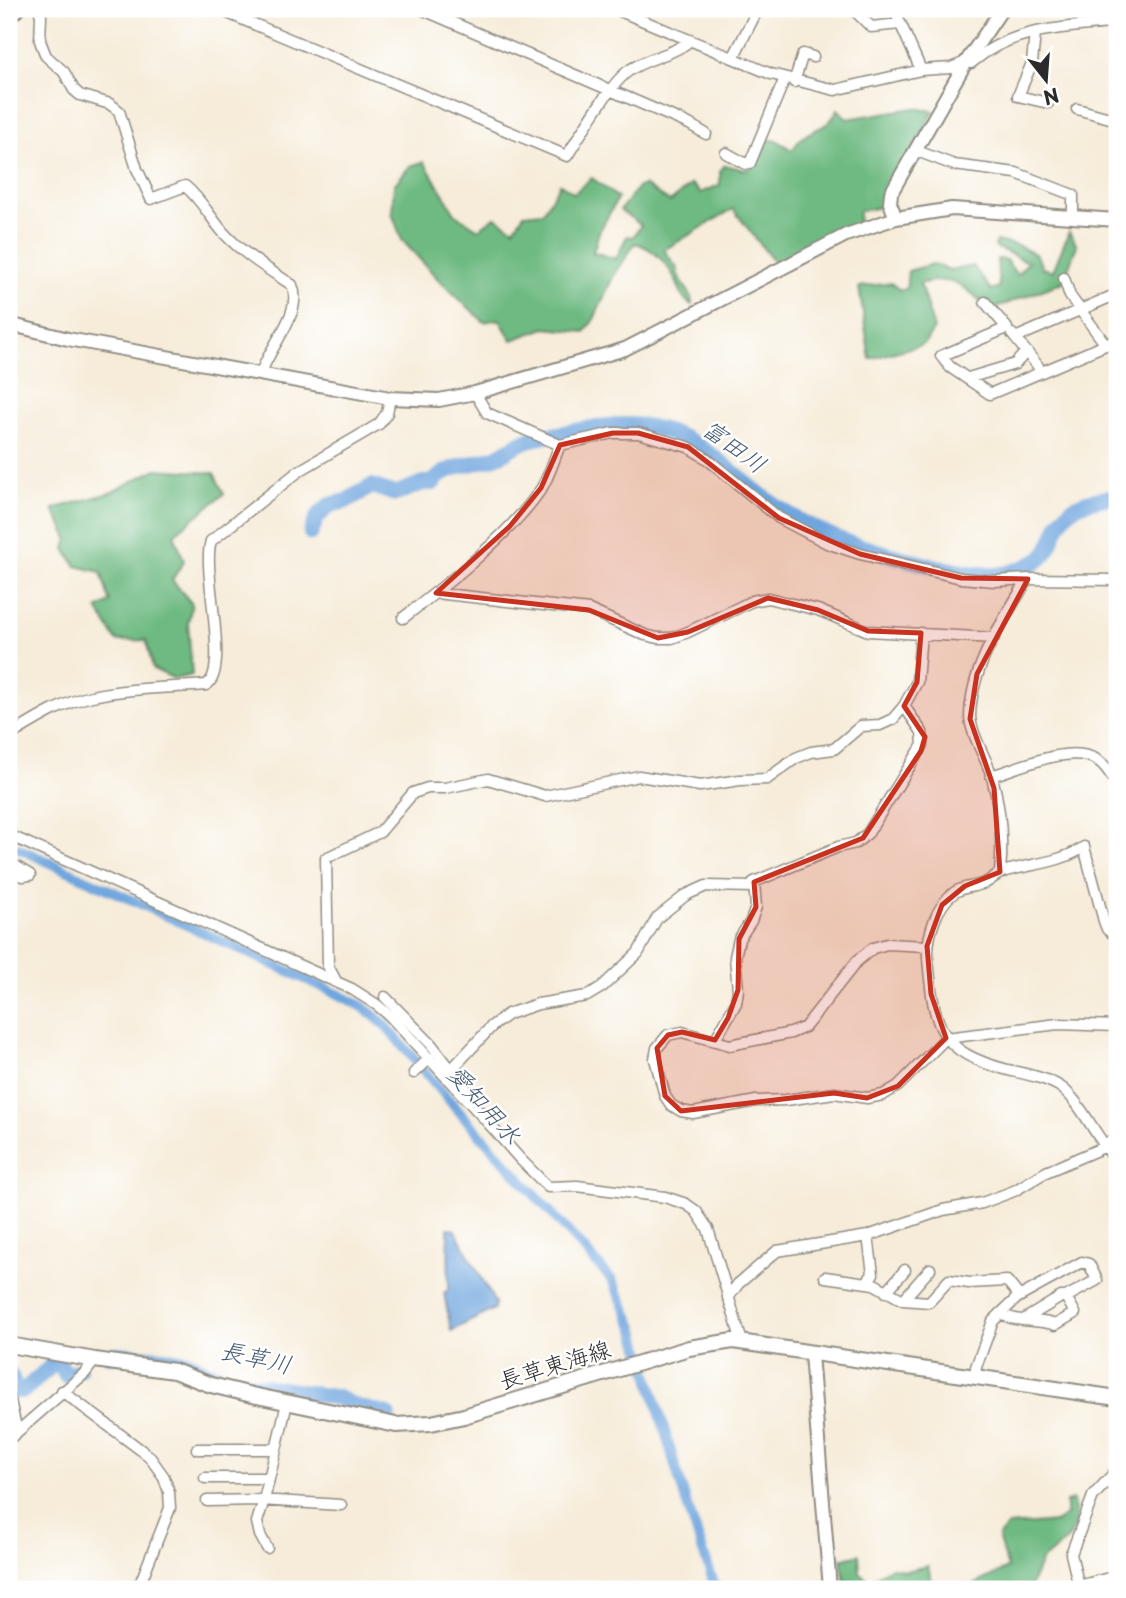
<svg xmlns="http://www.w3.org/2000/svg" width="1126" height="1598" font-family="'Playpen Sans','Klee One',sans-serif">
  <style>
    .forest { fill: #6eba82; stroke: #4c7256; stroke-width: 2 }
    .water { fill: #70a6de; stroke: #4e6884; stroke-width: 2 }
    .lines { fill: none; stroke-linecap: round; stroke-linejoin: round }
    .canal { stroke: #70a6de; stroke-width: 10 }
    .river { stroke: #70a6de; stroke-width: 16 }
    .minor-casing { stroke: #908c82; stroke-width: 13 }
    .tertiary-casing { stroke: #908c82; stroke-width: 16 }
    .secondary-casing { stroke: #908c82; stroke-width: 18 }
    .minor { stroke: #fff; stroke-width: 10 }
    .tertiary { stroke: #fff; stroke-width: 12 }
    .secondary { stroke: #fff; stroke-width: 14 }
    .marked { fill: #c8321e; fill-opacity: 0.2; stroke: #c8321e; stroke-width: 5; stroke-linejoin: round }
    .labels { text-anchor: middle; stroke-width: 5; stroke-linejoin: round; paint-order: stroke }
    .street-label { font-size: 23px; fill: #2b2b2b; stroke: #fff }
    .water-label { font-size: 24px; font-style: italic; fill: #475c73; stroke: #fff }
  </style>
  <rect width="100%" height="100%" fill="#fff"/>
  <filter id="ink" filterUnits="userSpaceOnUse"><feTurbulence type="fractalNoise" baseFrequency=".0143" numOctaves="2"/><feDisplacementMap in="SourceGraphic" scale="14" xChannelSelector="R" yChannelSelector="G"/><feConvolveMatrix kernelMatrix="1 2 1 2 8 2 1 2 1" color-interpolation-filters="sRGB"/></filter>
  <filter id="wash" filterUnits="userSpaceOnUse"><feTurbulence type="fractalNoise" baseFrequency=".00686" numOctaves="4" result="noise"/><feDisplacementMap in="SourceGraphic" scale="28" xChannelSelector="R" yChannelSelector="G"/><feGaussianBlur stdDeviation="1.57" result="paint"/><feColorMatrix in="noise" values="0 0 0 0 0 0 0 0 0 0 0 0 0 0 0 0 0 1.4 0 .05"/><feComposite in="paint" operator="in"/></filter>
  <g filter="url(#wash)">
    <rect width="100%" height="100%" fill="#f6ecd9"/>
    <!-- forest -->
    <path class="forest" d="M914 108 934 111 881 207 859 211 858 224 777 266 733 209 664 250 677 268C676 282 693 289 692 305 681 299 681 290 675 279 668 264 652 247 635 243L612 279 594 319 585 332 545 328 512 340 499 319 484 322 439 280 402 240 392 213 394 185 410 166 424 162 456 215 479 229 495 217 514 229 524 214 543 212 560 184 574 193 592 178 618 198 599 232 593 252 616 259 627 236 633 237 641 225 620 210 638 187 644 185 670 202 692 184 700 193 720 185V171L725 165 746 170 756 164 765 139 778 141 792 150C795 146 799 141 803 137 819 125 827 131 838 109L847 119Z
      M1069 232 1077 245 1063 282 990 310C966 288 955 274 920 284L934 329 924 344 870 359 859 287 891 283 900 290 906 289 908 271 933 264 950 270 973 266 991 290 999 287 997 259 1006 260 1017 275 1028 262 995 247 996 241 1019 246 1037 255 1042 268 1053 271Z
      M156 469 214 473 224 494 174 534 184 561 172 580 192 604 188 623 192 675 175 679 153 669 146 640 117 641 97 609 110 602 101 572 76 566 65 549 68 538 53 509 110 493Z
      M1073 1500 1077 1521 1068 1539 1041 1561 1029 1589H851L845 1583 841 1559 859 1554 860 1573 870 1581 891 1567 905 1571 928 1566 933 1589 973 1585 1008 1568 998 1537 1008 1526 1057 1522 1066 1515V1502Z"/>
    <!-- water -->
    <path class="water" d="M448 1228 455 1230 495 1303 494 1309 451 1331 444 1293 449 1289Z"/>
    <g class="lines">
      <!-- canal -->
      <path class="canal" d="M9 844 340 995 363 1007 384 1024 455 1107 612 1280 634 1327 686 1502 716 1589"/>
      <!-- river -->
      <path class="river" d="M311 533 317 517 330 505 346 501 372 486 395 494 423 483H433C447 463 479 465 500 455 509 450 518 443 528 440 540 436 552 435 565 433 613 423 654 418 698 446 720 460 740 479 761 495 788 516 817 531 849 543 892 555 947 573 990 575 1005 576 1034 566 1044 555 1053 545 1054 532 1061 521 1072 501 1097 500 1117 496
        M110 1356 116 1354 162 1358 190 1363 206 1372 237 1382 339 1398 354 1406 388 1415
        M11 1376 16 1391H23L58 1360 66 1376 79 1370"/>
    </g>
  </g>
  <g filter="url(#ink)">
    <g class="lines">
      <!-- minor casing -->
      <g class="minor-casing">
        <path id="minor" d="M39 9 41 16 40 41 46 56 64 72 74 90 80 95 110 104 119 111 137 169 151 199 185 186C201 199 210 217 223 232 243 254 268 269 292 285 304 313 268 347 261 374
          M218 9 567 156C581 134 608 87 627 72 646 57 673 56 690 40
          M421 9 689 124 706 134
          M615 9 771 74 835 90 921 70 951 68 966 62 971 63C1014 26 1064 29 1117 22
          M853 9 871 27 900 24
          M894 9 921 70
          M1035 33 1032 63 1018 96 1048 103
          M733 58 758 9
          M794 82 803 54 813 57
          M1077 109 1117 120
          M917 151 954 165 1016 173 1073 195V216
          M726 153 746 164 750 163 785 78
          M1064 278 1070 296 1106 345
          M985 302 1007 328 941 356 950 367 990 394 1117 340
          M1012 334 1038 366 1040 373
          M1015 338 1117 294
          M968 378 1015 364 1026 352
          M475 393 487 413 560 445 613 433H638L688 447 706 458 779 518 827 543 860 554 961 578 995 581 1028 579 1117 580
          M436 593 589 610 645 635 658 638H672L688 632 752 601 768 598 818 610 868 631 994 638
          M403 618C446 585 511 534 541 489 549 477 554 459 560 445
          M9 736C35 720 61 703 92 696 128 688 169 688 206 685 231 672 201 570 211 541L299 471 379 424 387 413 390 398
          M991 776C1019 768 1071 743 1097 760 1106 765 1112 776 1117 785
          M9 835 352 989 377 1005 390 1016 483 1117
          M9 862 30 875 23 876 9 872
          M1000 872C1003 842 1000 807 992 777 987 759 970 733 970 716 971 666 1003 621 1028 579
          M1117 937 1107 929 1104 921 1084 847C1061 863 1029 864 1003 872 996 874 992 880 985 883 975 887 965 886 955 892 936 905 927 936 928 958 934 1026 937 1052 1008 1070 1025 1074 1044 1077 1059 1086 1081 1100 1096 1140 1117 1160
          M927 946 887 944 873 948 857 961 805 1027 791 1033 730 1045 682 1032 668 1035 657 1048 655 1059 665 1096 671 1105 681 1111 693 1113 756 1101 786 1100 834 1093 867 1098 883 1095 898 1086 946 1038 1058 1024 1117 1026
          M336 981 328 966 326 858 380 832 413 793 428 788H445L488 779 545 796 639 776 700 786 740 780 767 779 796 758 811 752 834 749 861 726 880 725 893 719 904 706 917 682 921 633
          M385 997 431 1044 474 1099
          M715 1040 736 1003 738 990 735 957 739 939 751 921 756 907 754 882 838 847 856 843 868 833 923 745 922 732 904 706
          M452 1069 492 1026 508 1014 538 1004 587 996 602 987 638 953 657 918 686 895 706 886 753 887
          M414 1073 430 1058
          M482 1112 483 1117 520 1159 548 1187 577 1186 665 1197 686 1204 696 1211 708 1229 742 1342
          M825 1277 874 1284 903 1300 929 1302 949 1280 969 1283 1007 1281 1019 1296
          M866 1283 873 1274 868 1236
          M886 1292 905 1270
          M728 1298 738 1284 777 1251 868 1236 943 1210 982 1203 1014 1191 1046 1172 1104 1147 1117 1136
          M903 1300 930 1269
          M1025 1319 1061 1297H1066
          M975 1378 976 1367 993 1321 1017 1298 1082 1262 1089 1264 1097 1280 1066 1297 1075 1313 1055 1325C1038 1318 1015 1324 1001 1313
          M62 1391 149 1456 164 1477 169 1492 170 1508 138 1589
          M9 1396 17 1432
          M9 1439 85 1373 95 1360
          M197 1449H276
          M205 1478H269
          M207 1501 260 1500 341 1505
          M267 1548 260 1535 257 1522 264 1500 287 1403
          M1079 1587 1071 1554 1093 1496 1117 1470
          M1066 1589 1117 1576"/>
      </g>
      <!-- tertiary casing -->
      <g class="tertiary-casing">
        <path id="tertiary" d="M896 218 890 203 891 193 966 62 1002 9
          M9 324 68 339 390 398 439 400 475 393 625 349 846 235 896 218 952 209 1117 220
          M811 1354 830 1589"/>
      </g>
      <!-- secondary casing -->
      <g class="secondary-casing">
        <path id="secondary" d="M9 14 17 9
          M9 1345 95 1360 174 1371 211 1385 252 1395 396 1425 431 1423 464 1416 689 1348 733 1341 1117 1398"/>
      </g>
      <!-- minor -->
      <use href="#minor" class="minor"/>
      <!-- tertiary -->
      <use href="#tertiary" class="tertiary"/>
      <!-- secondary -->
      <use href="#secondary" class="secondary"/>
    </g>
  </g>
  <!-- marked area -->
  <path class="marked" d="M613 433H638L688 447 779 518 860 554 961 578 1028 579 977 674 970 719 994 788 1000 872 965 886 942 905 927 946 931 994 946 1038 898 1086 867 1098 834 1093 681 1111 665 1096 657 1048 668 1035 682 1032 715 1040 728 1018 738 990 739 939 756 907 754 882 863 838 921 751 925 737 904 706 917 682 921 633 868 631 818 610 768 598 688 632 658 638 589 610 436 593 510 526 541 488 560 445Z"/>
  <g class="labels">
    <!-- street labels -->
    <g class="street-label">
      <text transform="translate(555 1365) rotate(-17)" y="8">長草東海線</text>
    </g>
    <!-- water labels -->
    <g class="water-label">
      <text transform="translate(734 447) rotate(36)" y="8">富田川</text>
      <text transform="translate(484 1105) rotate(48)" y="8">愛知用水</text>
      <text transform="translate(256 1358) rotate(13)" y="8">長草川</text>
    </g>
  </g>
  <!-- margin -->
  <rect width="1126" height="1598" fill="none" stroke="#fff" stroke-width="35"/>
  <!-- north arrow -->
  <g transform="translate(1046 80) rotate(163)" stroke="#ffffff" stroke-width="5" paint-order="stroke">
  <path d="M0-5L12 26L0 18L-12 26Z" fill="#2b2b2b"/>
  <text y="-10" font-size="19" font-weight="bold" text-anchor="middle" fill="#2b2b2b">N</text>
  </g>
</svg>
